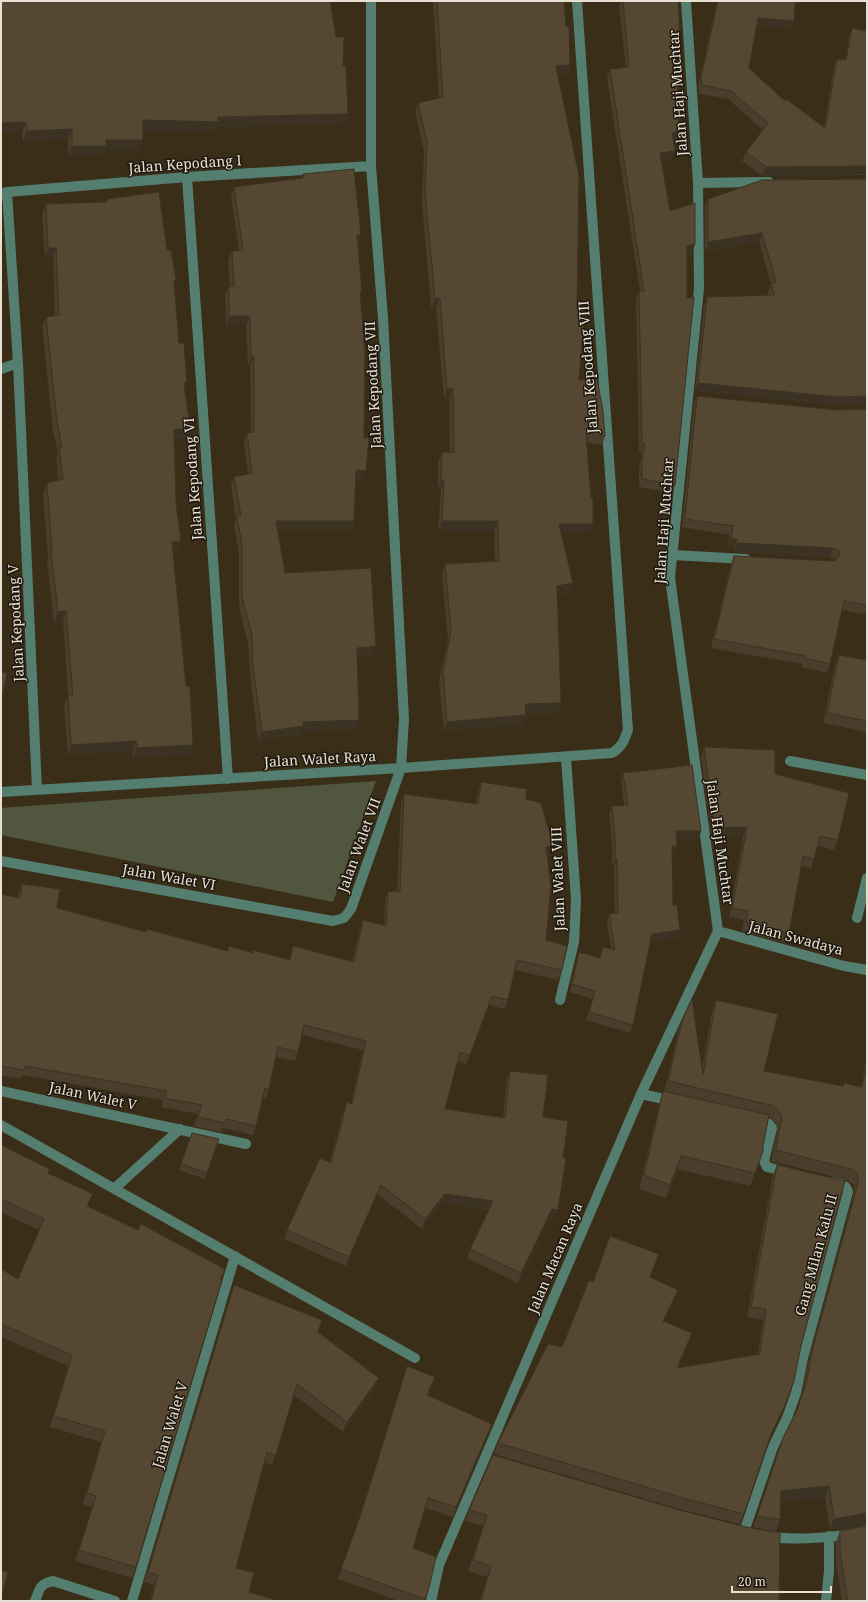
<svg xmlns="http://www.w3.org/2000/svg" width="868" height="1602" font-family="'Noto Serif',serif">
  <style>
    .park { fill: #51573f }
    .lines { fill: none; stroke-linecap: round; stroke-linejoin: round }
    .minor { stroke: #547e6f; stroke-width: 10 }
    .wall { fill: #493d2b }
    .shaded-wall { fill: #3c3223 }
    .building { fill: #554732; stroke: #3c3223 }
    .labels { text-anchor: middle; stroke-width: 3; stroke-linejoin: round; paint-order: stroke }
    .street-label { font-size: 14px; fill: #e8e0d3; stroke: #1d170e }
  </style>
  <rect width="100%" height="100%" fill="#3b2e19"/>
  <!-- park -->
  <path class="park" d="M376 781 333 902 1 835V808Z"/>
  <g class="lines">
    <!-- minor -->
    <path class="minor" d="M686 1 698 183 699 288 670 578 718 931
      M187 177 228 779
      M698 183 769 182
      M7 192 18 363 37 790
      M1 194 7 192 187 177 371 166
      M1 369 18 363
      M673 555 746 559
      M790 761 867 775
      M1 792 401 768 612 753C622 747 624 741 628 730L577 1
      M1 861 333 921 344 918 351 909 401 768 404 719 383 318 371 166V1
      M857 918 867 878
      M718 931 844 966 867 970
      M560 1000 574 942 576 900 566 757
      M1 1091 246 1144
      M641 1094 673 1101
      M755 1120 768 1123 772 1128 764 1161 767 1167 787 1172
      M1 1125 415 1358
      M115 1188 180 1129
      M744 1532 773 1447 787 1418 796 1393 803 1358 848 1192C847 1184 839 1184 832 1182
      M766 1536C794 1541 839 1538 867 1530
      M35 1601C40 1589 39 1584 53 1581L115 1601
      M132 1601 235 1256
      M431 1601 439 1565 641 1094 718 931
      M826 1601 829 1571V1536"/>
  </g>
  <!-- wall -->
  <path class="wall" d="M1 1 336 37 343 66 348 114 345 124 216 127 215 132 143 130 139 150H105L103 156H68V139L23 142 22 132 1 133Z
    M433 1H564L566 26 570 65 567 75H558L577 308 579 380 605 436 602 445 587 443 593 524 590 533H561L569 592 557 595V713L526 714 523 724 444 731 439 681 448 640 442 573 445 564 495 561 494 531H438L441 489H438V462L442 452H450L449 398 444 399 436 307 431 308 422 202 424 151 415 112 418 103 439 98Z
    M621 1H678L681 81 678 90H677L678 94 675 102 676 140 673 141 675 151 671 159 661 161 670 211 695 244 692 253 687 254 675 485 672 493 639 487V469L642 452H639L636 300 639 291H640L607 78 610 69 626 67 619 8 621 3Z
    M717 1H795L794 21 791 29 757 26 749 68 785 101 824 127 834 67 837 59 845 60 849 37 852 28 867 31V175L762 176 742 161 746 152 763 130 728 99 699 94 698 87Z
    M303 174 361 235 358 242 361 295 363 480H356L354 521 351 530H278L285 573 372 655 357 656 359 720 356 729 302 731 301 735 258 740 250 676 248 644 239 606V553L234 526 236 518 231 486 234 477 248 474 244 442 247 433 251 432 250 366H248L246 325H226L225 295 229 286H230L228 260 232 251 239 250 231 196 234 187 301 178Z
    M867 179V405H834L695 391 704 306 707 297 768 295V292L771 284 759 242 705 251V207L708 199Z
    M107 199 167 250 174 284 179 343 190 428 186 438 174 439 176 503 181 541 177 551 173 552 186 686 193 745 189 755 133 758V751L68 755 64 706 68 696 63 621 54 622 47 561 48 558 43 493 47 483 58 480 56 457 58 452 53 431 42 326 46 317 55 316 53 258H45L42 214 46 204 106 202Z
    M697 396 837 410 867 409V608L865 614 842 610 830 664 827 673 802 667 803 664 711 648 731 564 734 556 833 561 836 560 830 557 734 552V548L728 547 730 535 682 527 694 404Z
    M839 655 867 660V732L823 723 835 665Z
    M704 747 775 774 838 840 834 850 818 846 814 859 811 869 801 866 789 934 785 943 742 931 744 920 729 917 743 836 712 837 701 757Z
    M623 773 701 831 699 838 676 839 677 846 675 853H672L673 905 680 930 678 938 650 942 633 1025 630 1033 586 1020 593 999 570 992 572 983H571L577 959 579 952 599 958 603 947 611 949 607 922 609 914H615L614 866H612V845L609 814 612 806 624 805 621 780Z
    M481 782 526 799 549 854 547 855 546 940 562 970 558 980 515 970 508 1000 505 1009 489 1005 466 1064 458 1061 445 1109 503 1117 507 1080 510 1071 543 1117 555 1219H549L518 1283 467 1258 470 1249 489 1210 442 1203 422 1229 377 1194 346 1266 284 1239 287 1230 330 1162 343 1112 347 1102 351 1104 363 1050 302 1035 298 1052 295 1061 276 1057 269 1089 266 1098H262L256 1126 253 1135 223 1128 221 1132 194 1126 198 1114 162 1107 163 1100 22 1075 21 1079 1 1076V894L18 898V893L22 884 57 908 146 932 227 951 229 946 252 953 289 959 293 946 352 962 360 929 363 920 384 926 385 900 388 891 397 892 401 803 404 794 476 804 478 792Z
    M716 1000 764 1071 843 1086 844 1083 861 1087 867 1057V1524H866L830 1530 825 1497 780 1502V1520L776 1532 753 1527 779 1449 797 1410 802 1395 809 1359 854 1194V1185L847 1180 771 1161 778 1127 770 1117H769L758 1165 750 1186 677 1169 666 1198 639 1189 659 1105 663 1091 664 1092 679 1029 683 1018 702 1069 712 1011Z
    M192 1133 219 1139 205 1179 179 1170Z
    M1 1145 49 1173 88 1206 138 1230 225 1269 221 1280 136 1567 132 1578 75 1561 92 1507 83 1504 101 1442 50 1427 68 1366 1 1337V1269L18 1279 39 1230 1 1212Z
    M777 1165 781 1415 768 1443 740 1524 679 1509 494 1454 498 1443 562 1347 593 1282 650 1277 674 1301 664 1322 688 1343 678 1368 758 1354 763 1320 747 1317 773 1175Z
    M234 1285 318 1332 379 1378 375 1388 343 1432 294 1395 272 1465 264 1462 236 1568 249 1592 279 1601H150L154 1585 144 1582 230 1296Z
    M407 1366 431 1387 428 1395 492 1424 488 1434 453 1517 425 1508 413 1548 429 1588 424 1601H399L338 1579 358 1521Z
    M469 1510 779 1601H780H480L487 1577 468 1571 483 1526 465 1521Z
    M840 1531 867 1601H842L836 1564V1542Z"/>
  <!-- shaded-wall -->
  <path class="shaded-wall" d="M758 18 794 21 791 29 755 26Z
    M570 65 567 75H553L556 66Z
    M674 94H678L674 102Z
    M348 114 345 124 216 127 215 132 140 130 143 120Z
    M26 122 22 132 1 133V123Z
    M72 129 68 139 23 142 27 131Z
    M680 132 676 140 669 141 672 133Z
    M106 140H143L139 150H105L103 156H68L72 146Z
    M675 151 671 159 657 162 660 153Z
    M867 166V174L762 176 766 167Z
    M762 233 759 242 705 251 708 242Z
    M357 235H361L357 243Z
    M695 244 692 253 684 254 687 246Z
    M48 248H56L53 258H45Z
    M435 298H440L436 307 431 308Z
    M229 316H250L246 325H226Z
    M251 357H254L250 366H248Z
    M698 383 867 396V405H834L695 391Z
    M453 388 449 398 444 399 447 389Z
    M190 428 186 438 171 440 174 430Z
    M356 470 366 471 363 480 353 479Z
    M441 480H444L441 489H438Z
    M276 521H354L351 530H273Z
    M442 521H498L494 531H438Z
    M559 524H593L590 533H556Z
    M731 539H737L734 548 728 547Z
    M181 541 177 551 168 552 172 542Z
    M737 543 833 548 830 557 734 552Z
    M573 583 569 592 554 596 557 586Z
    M66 611 63 621 54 622 58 612Z
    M376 646 372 655 354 657 357 648Z
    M561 703 557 713 522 714 525 704Z
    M526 715 523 724 444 731 447 722Z
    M359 720 356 729 302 731 301 735 258 740 262 732 303 722Z
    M136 741 133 751 68 755 71 745Z
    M193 745 189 755 133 758 137 748Z
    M747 827 743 836 712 837 715 828Z
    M676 831H701L699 838 673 839Z
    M553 845 549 854 543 856 546 847Z
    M672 846H677L675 853H669Z
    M615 859H617L614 866H612Z
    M680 930 678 938 649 942 652 934Z
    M381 1185 377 1194 346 1266 349 1257Z
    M445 1194 493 1201 490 1210 442 1203 422 1229 425 1219Z
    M552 1209 558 1210 555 1219H549L518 1283 521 1273Z
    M678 1290 674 1301 659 1332 663 1321Z
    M379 1378 375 1388 343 1432 347 1422Z
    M785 1405 781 1415 767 1445 771 1434Z
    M492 1424 488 1434 453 1517 456 1507Z
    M829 1486 825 1497 776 1502 781 1491Z
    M867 1513V1521L866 1524 830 1530 834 1519Z"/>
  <!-- building -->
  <path class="building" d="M1 1H330L336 37H344L343 66H346L348 114 218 117V122L143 120V140H106V146H72V129L27 131 26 122 1 123Z
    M437 1H564L566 26H569L570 65 556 66 579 176 577 308 585 306 579 380 597 379 603 411 605 436 586 433 591 498H593V524H559L573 583 557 586 561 703 525 704 526 715 447 722 443 672 451 630 445 564 499 561 498 521H442L444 480H441L442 452 454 453 453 388 447 389 440 298H435L425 192 427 142 418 103 443 97Z
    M623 1H678L679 13 681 81 676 80 678 94H674L680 132 672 133 675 151 660 153 670 211 695 203V244L687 246V298L694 297 675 485 642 479V460L645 444 642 443 639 291H644L610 69 629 67Z
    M718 1H795L794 21 758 18 749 68 785 101 786 99 825 128 837 59 846 60 852 28 867 31V166L766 167 746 152 768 123 731 91 702 85 701 78Z
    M354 169 361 235H357L362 291H360L365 356 364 438H369L366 471 356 470 354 521H276L285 573 371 568 376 646 357 648 359 720 303 722 304 726 262 732 253 667 252 635 242 597V544L237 517 241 516 234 477 252 473 247 433 254 432V357H251L250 316H229V286H234L232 251 243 250 234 187 303 178V174Z
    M867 179V396L837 397 698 383 707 297 774 295 771 284 776 282 762 233 708 242V199L762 180Z
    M159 192 167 250H171L176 280 174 281 179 343H184L187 383H184L190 428 174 430 176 503 181 541 172 542 186 686H190L193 745 137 748 136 741 71 745 68 696 73 695 66 611 58 612 51 551H52L47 483 63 479 59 447H62L57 421 46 317 59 315 56 248H48L46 204 107 202V199Z
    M697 396 837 410 867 409V605L844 601 830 664 805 658 806 656 714 639 734 556 833 561 836 560 840 555 839 551 833 548 737 543V539H731L733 526 685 519Z
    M839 655 867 660V721L827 713Z
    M1 672 7 673 1 703Z
    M704 747 775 750V774L849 793 838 840 820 836 814 859 803 856 789 934 746 922 748 911 732 908 747 827 715 828Z
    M692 765 701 831H676L677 846H672L673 905H677L680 930 652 934 633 1025 589 1012 595 991 572 984 575 976 574 975 579 952 600 958 603 947 615 950 609 914 618 913 617 859H615V837L612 806 628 805 623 773Z
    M481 782 527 789 526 799 541 803 553 845 546 847 551 886 546 940 567 946 562 970 517 960 508 1000 492 996 470 1055 460 1052 445 1109 505 1118 510 1071 548 1075 543 1117 568 1121 563 1158H566L558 1210 552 1209 521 1273 470 1249 493 1201 445 1194 425 1219 381 1185 349 1257 287 1230 320 1158 331 1163 347 1102 352 1104 366 1041 304 1025 298 1052 278 1047 269 1089 265 1088 256 1126 226 1119 225 1123 198 1117 202 1105 165 1098 167 1091 25 1066 24 1070 1 1066V894L20 898 22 884 60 889 57 908 146 932 147 929 228 951 229 946 253 953V950L290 960 293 946 354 962 363 920 386 926 388 891 400 892 404 794 478 804Z
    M692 999 703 1075 716 1000 778 1014 764 1071 843 1086 844 1083 862 1087 867 1065V1513L834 1519 829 1486 781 1491 780 1520 757 1516 783 1438 797 1410 806 1384 813 1348 858 1183V1174L851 1169 776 1150 782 1116 774 1106 668 1081 683 1018Z
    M663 1091 769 1115 763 1146V1151L755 1173 681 1156 670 1185 644 1175Z
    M192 1133 219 1139 207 1173 181 1164Z
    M1 1145 50 1169 48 1173 93 1194 87 1206 138 1230 141 1224 225 1269 220 1279 222 1280 136 1567 79 1550 96 1496 87 1493 105 1431 54 1416 72 1355 1 1324V1319L2 1317 1 1316V1269L18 1279 44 1219 1 1199Z
    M777 1165 845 1181 801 1346 794 1381 785 1405 771 1434 744 1514 683 1498 498 1443 548 1344 562 1347 589 1280 593 1282 610 1236 659 1254 650 1277 678 1290 663 1321 692 1333 677 1368 760 1354 766 1309 751 1307Z
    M234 1285 322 1320 318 1332 379 1378 347 1422 297 1384 276 1455 267 1452 236 1568 254 1573 249 1592 279 1601H151L158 1575 148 1572Z
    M407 1366 435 1377 427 1395 492 1424 456 1507 428 1498 413 1548 436 1557 429 1588 425 1599 341 1569 362 1511Z
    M493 1455 679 1510 746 1527 780 1533 779 1601H780H481L491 1566 473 1560 487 1515 469 1510Z
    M867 1526V1601H848L840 1552V1531Z
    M1 1570 8 1572 1 1599Z"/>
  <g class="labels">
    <!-- street labels -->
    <g class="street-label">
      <text transform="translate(678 93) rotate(-94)" y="5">Jalan Haji Muchtar</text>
      <text transform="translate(185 164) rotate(-4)" y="5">Jalan Kepodang I</text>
      <text transform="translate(588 367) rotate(-94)" y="5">Jalan Kepodang VIII</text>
      <text transform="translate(373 385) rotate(-93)" y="5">Jalan Kepodang VII</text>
      <text transform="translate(193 479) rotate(-94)" y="5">Jalan Kepodang VI</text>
      <text transform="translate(664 521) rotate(-86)" y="5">Jalan Haji Muchtar</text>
      <text transform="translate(16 623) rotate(-93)" y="5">Jalan Kepodang V</text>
      <text transform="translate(320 759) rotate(-3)" y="5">Jalan Walet Raya</text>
      <text transform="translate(720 842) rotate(82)" y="5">Jalan Haji Muchtar</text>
      <text transform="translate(359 845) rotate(-70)" y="5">Jalan Walet VII</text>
      <text transform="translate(169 877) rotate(10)" y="5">Jalan Walet VI</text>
      <text transform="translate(558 879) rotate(-92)" y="5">Jalan Walet VIII</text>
      <text transform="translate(796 938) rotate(15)" y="5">Jalan Swadaya</text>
      <text transform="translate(93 1096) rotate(12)" y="5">Jalan Walet V</text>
      <text transform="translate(816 1255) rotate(-75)" y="5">Gang Milan Kalu II</text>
      <text transform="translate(555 1258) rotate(-67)" y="5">Jalan Macan Raya</text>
      <text transform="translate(170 1425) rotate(-73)" y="5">Jalan Walet V</text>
    </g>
  </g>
  <!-- border -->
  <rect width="868" height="1602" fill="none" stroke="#e8e0d3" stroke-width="4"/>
  <!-- scale -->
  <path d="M732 1586v6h99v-6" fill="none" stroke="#e8e0d3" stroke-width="2"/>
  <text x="738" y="1586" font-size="12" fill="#e8e0d3" stroke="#1d170e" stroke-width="3" paint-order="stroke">20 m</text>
</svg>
